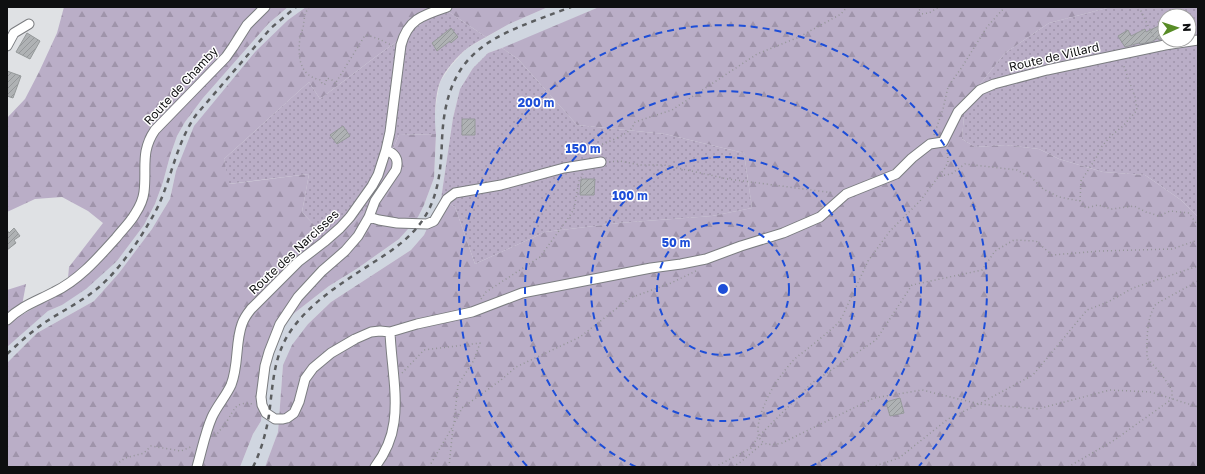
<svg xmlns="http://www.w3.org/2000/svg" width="1205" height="474" font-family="'Golos Text',sans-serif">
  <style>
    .built { fill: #d0d6e0 }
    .grass { fill: url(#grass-dots); fill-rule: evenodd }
    .forest { fill: url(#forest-firs) }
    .building { fill: url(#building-hatch); stroke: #95999a }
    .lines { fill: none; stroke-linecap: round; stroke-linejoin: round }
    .minor-casing { stroke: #7b7d80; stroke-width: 11 }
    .path { stroke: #949598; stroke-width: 1.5; stroke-dasharray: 1 3; stroke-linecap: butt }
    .minor { stroke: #fff; stroke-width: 9 }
    .rail { stroke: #5c5e60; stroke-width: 2.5; stroke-dasharray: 5 5; stroke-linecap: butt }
    .ring { fill: none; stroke: #1d4ed8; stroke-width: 2; stroke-dasharray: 7 5 }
    .labels { text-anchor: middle; stroke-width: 3; stroke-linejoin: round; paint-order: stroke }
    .street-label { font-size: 12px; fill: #0e0f10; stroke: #fff }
    .centre { fill: #1d4ed8; stroke: #fff; stroke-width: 2 }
    .ring-label { font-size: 12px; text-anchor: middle; font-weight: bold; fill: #1d4ed8; stroke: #fff; stroke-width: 3; stroke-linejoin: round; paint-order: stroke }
  </style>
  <defs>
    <pattern id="grass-dots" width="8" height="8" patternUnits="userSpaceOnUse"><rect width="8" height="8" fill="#baaec7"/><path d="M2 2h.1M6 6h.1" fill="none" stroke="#9f94aa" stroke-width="1.8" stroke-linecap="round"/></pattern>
    <pattern id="forest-firs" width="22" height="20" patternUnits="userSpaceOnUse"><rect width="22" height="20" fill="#baaec7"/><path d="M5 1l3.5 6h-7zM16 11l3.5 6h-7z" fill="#9f94aa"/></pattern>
    <pattern id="building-hatch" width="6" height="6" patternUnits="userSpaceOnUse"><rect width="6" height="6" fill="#afb2b4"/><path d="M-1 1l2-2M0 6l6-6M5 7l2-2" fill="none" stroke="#95989a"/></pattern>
  </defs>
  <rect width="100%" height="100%" fill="#dfe1e4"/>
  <!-- built -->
  <path class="built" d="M288 7H306L288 20 176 171 170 199 152 229 119 273 94 301 37 333 7 363V347L13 341 48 311 62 305 117 261 144 225 155 204 163 182 170 156 177 136 185 122 203 98 269 23Z
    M548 7H599L516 43 488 53 473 68 460 89 453 118 441 199 424 235 411 250 331 302 308 324 283 365 278 432 265 467H240L253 434 261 421 267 368 279 332 288 318 329 286 358 268 399 239 418 217 424 205 434 178 436 134 434 120 437 98 440 82 450 67 466 49 509 24Z"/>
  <!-- grass -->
  <path class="grass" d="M1111 7H1198V217L1181 200 1145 175 1103 172 1059 159 1039 149 1006 145 975 147 962 139 965 103 1005 53 1049 23ZM1165 16H1189V40H1165Z
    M443 8 486 37C479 41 471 45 465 50 456 58 445 70 440 82 435 95 434 119 436 134L399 135 367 210 331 243 302 212 309 174 228 184 224 159 309 82 320 99 378 55Z
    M502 48 518 59 577 125 665 134 744 153 752 208 712 216 619 223 545 232 475 264 455 207 441 199 453 118 460 89 473 68 488 53Z"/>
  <!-- forest -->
  <path class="forest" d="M64 7H288L269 23 203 98 185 122 177 136 170 156 163 182 155 204 144 225 117 261 86 289 62 305 48 311 7 347V290L26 284 20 316 67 289 69 267 103 223 88 211 62 197 35 199 7 212V118L25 99 39 72 57 33Z
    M306 7H548L509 24 486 37 443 8 378 55 320 99 309 82 224 159 229 184 309 174 302 212 331 243 367 210 399 135 436 134 434 178 424 205 418 217 408 229 399 239 358 268 329 286 288 318 279 332 267 368 261 421 253 434 240 467H7V363L37 333 94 301 119 273 152 229 170 199 176 171 194 126 255 52 288 20Z
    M599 7H1111L1049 23 1005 53 965 103 962 139 975 147 1006 145 1039 149 1059 159 1103 172 1145 175 1181 200 1198 217V467H265L278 432 283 365 292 345 308 324 331 302 411 250 424 235 441 199 455 207 475 264 545 232 619 223 712 216 752 208 744 153 665 134 577 125 518 59 502 48Z"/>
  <!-- building -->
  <path class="building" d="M1165 23V37L1159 40 1158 38 1151 42 1140 44 1139 43 1125 47 1118 36 1128 30 1131 36 1145 29 1146 32Z
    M451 28 458 37 451 43 450 41 437 51 432 43Z
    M27 33 40 41 30 59 16 52Z
    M7 71 21 76 13 98 7 96Z
    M462 119H475V135H462Z
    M343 126 350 136 337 144 330 135Z
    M581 179H595L594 195H580Z
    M14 228 20 236 14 240 16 243 7 250V230L9 233Z
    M900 398 904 413 890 416 886 402Z"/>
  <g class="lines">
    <!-- minor casing -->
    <g class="minor-casing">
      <path id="minor" d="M7 46 14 33 29 24
        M386 150C396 154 399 160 396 170L375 201 369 217 358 236 345 251 322 271 298 297 280 324 269 352 265 366 261 397 262 405 266 413 275 419H283L287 418 294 413 299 402 305 379 313 368 331 353 355 339 371 332 380 331 390 332 417 324 472 312 522 293 651 268 681 264 706 259 741 246 783 233 820 217 846 194 896 174 912 158 930 144 943 142 958 112 980 90 994 84 1047 70 1165 45 1198 40
        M369 217 379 220 397 223 427 224 434 221 447 199 455 193 501 185 564 168 601 162
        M7 320C21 306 37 301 54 292 79 280 98 258 116 238 122 230 130 223 135 214 139 208 143 200 144 192 147 168 140 152 155 130L226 57 233 47 247 25 265 7
        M197 467C202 450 205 433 212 417 217 406 226 396 231 385 239 365 235 343 242 324 244 318 247 314 251 309L298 262 324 242 340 228 350 217 372 186 378 175 386 150 390 132 401 45C408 19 423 15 447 7
        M375 467C384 455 392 438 394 422 398 394 391 361 390 332"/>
    </g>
    <!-- path -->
    <path class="path" d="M309 7C303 16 305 18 303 28 302 31 301 34 300 37 298 55 298 76 321 80L322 84H325L327 78 332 80 335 84 364 37 367 35 379 39 393 46
      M923 7 918 11 920 14 929 13 939 7
      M1139 7 1154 38
      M934 135 943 109 948 87 962 67 987 27 1005 7
      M947 149 948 162 945 168 920 201 890 231 868 261 843 315 839 322C829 332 817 341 806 350 801 354 796 357 792 362 781 374 770 390 764 406 756 425 751 451 782 443L874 398 922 390 979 404 1038 409 1110 390 1151 392 1198 407
      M593 155 594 151 596 146C603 145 628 134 632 128 633 126 634 124 635 122L672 110 757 54 799 37 841 14 847 7
      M609 162 619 161 641 165H664L728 179 834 193
      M940 176 951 174 965 164 1017 170 1032 178 1043 189 1059 197 1080 201 1086 208 1098 205 1112 209 1134 206 1146 212 1159 216 1170 211 1189 213 1196 223 1198 224
      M1080 201 1081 181 1096 158 1102 146 1112 135 1123 126 1137 110 1135 97 1123 64
      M481 299 486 292 540 257 569 217 574 209 579 181 583 174
      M402 373 424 350 480 343 474 360 458 385 454 423
      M214 435 217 434C220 430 224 426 227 421 235 409 235 401 253 404
      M113 467 125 458 144 453 151 446 181 451 193 446
      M429 467 453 426 462 408 501 380 516 367 580 337 630 298 671 283 696 271
      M449 467 453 427
      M715 467 751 448 758 437 812 383 876 340 912 285 982 270 995 251 1014 240 1036 241 1052 255 1100 251 1172 249 1198 240
      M733 467 742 461 763 443
      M872 467 899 458 948 419 979 404 1033 375 1087 310 1108 302 1133 288 1198 266
      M1068 467 1113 441 1172 399V390L1162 375 1147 358C1147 340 1146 319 1156 304L1198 281"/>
    <!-- minor -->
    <use href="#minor" class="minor"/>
    <!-- rail -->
    <path class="rail" d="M7 354C19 343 31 332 44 323 62 311 81 302 98 288 118 271 137 244 150 221 171 188 173 148 196 115L271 28 296 7
      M253 467C261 451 266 433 269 415 273 385 273 355 292 329 313 300 345 281 374 262 393 250 412 237 424 218 439 195 441 167 442 140 446 46 495 36 571 7"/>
  </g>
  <!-- distance rings -->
  <g class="ring">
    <circle cx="723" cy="289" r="66"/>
    <circle cx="723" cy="289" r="132"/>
    <path d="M636 467A198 198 0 1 1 810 467"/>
    <path d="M527 466A264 264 0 1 1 919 466"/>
  </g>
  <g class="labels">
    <!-- street labels -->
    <g class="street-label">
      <text transform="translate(1054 57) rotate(-13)" y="4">Route de Villard</text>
      <text transform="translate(181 86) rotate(-47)" y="4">Route de Chamby</text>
      <text transform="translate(294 252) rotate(-43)" y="4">Route des Narcisses</text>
    </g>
  </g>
  <circle cx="723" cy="289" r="6" class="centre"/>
  <g class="ring-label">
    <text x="536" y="107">200 m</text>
    <text x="583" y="153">150 m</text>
    <text x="630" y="200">100 m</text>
    <text x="676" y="247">50 m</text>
  </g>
  <!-- border -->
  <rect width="1205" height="474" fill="none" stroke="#0e0f10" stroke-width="16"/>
  <!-- north arrow -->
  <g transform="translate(1177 28) rotate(87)"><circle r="19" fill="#ffffff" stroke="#9f9f9f"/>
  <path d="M0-3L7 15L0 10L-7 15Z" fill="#588c26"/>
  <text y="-6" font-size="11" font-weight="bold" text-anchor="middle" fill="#0e0f10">N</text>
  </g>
</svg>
